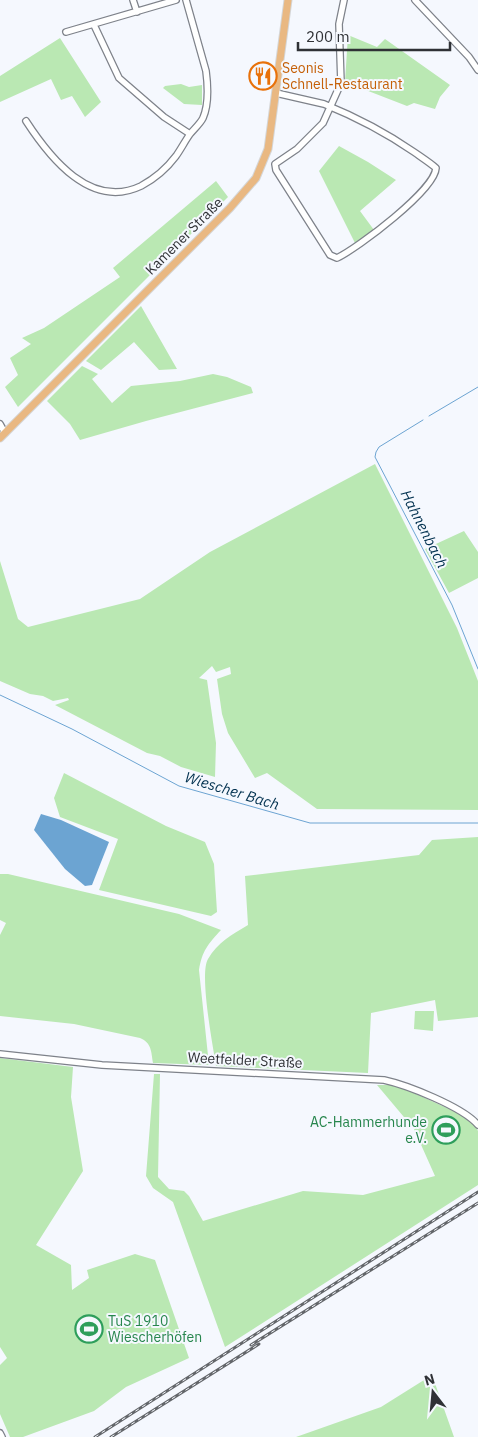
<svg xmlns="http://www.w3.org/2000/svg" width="478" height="1437" font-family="'IBM Plex Sans',sans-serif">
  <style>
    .green { fill: #bae8b3 }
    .water { fill: #6ca4d2 }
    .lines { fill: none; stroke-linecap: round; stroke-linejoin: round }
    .stream { stroke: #6ca4d2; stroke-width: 1 }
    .minor-casing { stroke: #7e828a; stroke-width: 8 }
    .major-casing { stroke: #d5d6d7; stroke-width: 9 }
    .minor { stroke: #fff; stroke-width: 5.5 }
    .major { stroke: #e9b882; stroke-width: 7 }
    .rail-casing { stroke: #63666a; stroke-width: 3 }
    .rail { stroke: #f5f8fe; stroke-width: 1; stroke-dasharray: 4; stroke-linecap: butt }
    .labels { text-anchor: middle; stroke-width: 4; stroke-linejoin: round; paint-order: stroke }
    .food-label { font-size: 14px; fill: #c56008; stroke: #f5f8fe; text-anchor: start }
    .street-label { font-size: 14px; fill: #2f3135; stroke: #f5f8fe }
    .leisure-label { font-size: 14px; fill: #27864d; stroke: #f5f8fe; text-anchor: end }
    .water-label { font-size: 15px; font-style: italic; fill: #033250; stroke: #f5f8fe }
  </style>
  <rect width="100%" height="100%" fill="#f5f8fe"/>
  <!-- green -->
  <path class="green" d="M348 35 377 47 385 39 450 85 440 97 435 109 414 103 407 106 345 82Z
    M60 38 101 102 85 117 72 96 61 100 51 79 0 102V76Z
    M181 84 189 87 202 85V105L184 104 163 88 165 86Z
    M339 146 368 162 396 180 360 211 374 230 355 243 319 171Z
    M216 181 228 197 18 407 5 387 18 375 10 358 31 344 22 338 44 328 120 277 113 268Z
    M141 306 177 369 159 370 134 342 101 370 86 361Z
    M82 366 98 374 92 379 112 403 131 386 180 381 213 374 227 377 251 387 253 393 146 421 80 440 70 424 47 401Z
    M375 464 457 628 478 681V810L317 809 267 773 255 778 228 733 222 714 217 679 231 674 230 667 216 672 212 666 199 678 207 680 216 743 215 777 181 767 160 756 147 753 55 705 69 700 68 698 53 701 43 696 30 694 0 681V561L18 619 28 627 140 599 210 552Z
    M464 531 478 552V578L449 593 425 549Z
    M64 773 166 826 205 842 214 864 217 912 211 916 99 890 118 839 60 817 54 798Z
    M478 837V1017L438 1021 435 1000 371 1013 368 1073 216 1066C213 1046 199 974 208 959 218 942 231 935 248 925L245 876 419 855 432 840Z
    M0 874H8L179 914 221 930C208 944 202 951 199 970L209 1065 153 1063C151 1052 152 1043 140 1038L74 1024 0 1016V935L6 923 0 920Z
    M415 1011H434L433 1031 414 1029Z
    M0 1058 73 1067 71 1097 83 1171 36 1245 71 1265 72 1290 89 1278 87 1270 135 1254 155 1260 189 1358 126 1387 94 1411 23 1437H10L0 1414V1365L7 1358 0 1347Z
    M154 1074H160L158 1177 169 1189 184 1191 189 1196 203 1221 303 1191 363 1195 435 1176 414 1129 377 1085H396L456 1112 475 1125 478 1131V1185L225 1347 173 1202 153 1188 146 1176Z
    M432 1375 454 1437H296L381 1407Z"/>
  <!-- water -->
  <path class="water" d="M41 814 61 820 109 842 92 885 85 886 65 869 34 830Z"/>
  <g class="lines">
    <!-- stream -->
    <path class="stream" d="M429 416 478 387
      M423 420 379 447 376 452 375 457 452 605 478 669
      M0 695 72 729 179 786 310 823H478"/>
    <!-- minor casing -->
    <g class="minor-casing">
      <path id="minor" d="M133 0 137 12
        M415 0 469 57 478 70
        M94 25 119 78 164 117 190 134C194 129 200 124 203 118 209 104 208 86 206 71L186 0
        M66 32 176 0
        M276 93 324 104C356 117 385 132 414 152 421 157 429 162 436 168 435 190 358 248 337 258L330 255 276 170 275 164 297 149 323 123 341 83 339 24 344 0
        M26 121C50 158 91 210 141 186 154 179 167 168 176 156 181 149 185 141 190 134
        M0 424 5 433
        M0 1054 102 1065 384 1080C407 1085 463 1107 478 1125
        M0 1433 2 1437"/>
    </g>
    <!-- major casing -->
    <g class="major-casing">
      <path id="major" d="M0 438 230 208 256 178 268 149 288 0"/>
    </g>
    <!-- minor -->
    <use href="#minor" class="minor"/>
    <!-- major -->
    <use href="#major" class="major"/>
    <!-- rail casing -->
    <g class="rail-casing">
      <path id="rail" d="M251 1345 478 1203
        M95 1437 478 1192
        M111 1437 259 1344"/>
    </g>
    <!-- rail -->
    <use href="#rail" class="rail"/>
  </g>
  <!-- icons -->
  <defs>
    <g id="restaurant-ring" transform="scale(1.4375)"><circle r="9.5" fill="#f5f8fe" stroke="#e8710a" stroke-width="1.5"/><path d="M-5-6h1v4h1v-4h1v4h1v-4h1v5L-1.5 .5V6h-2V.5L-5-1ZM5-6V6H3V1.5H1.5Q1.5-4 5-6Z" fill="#e8710a"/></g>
    <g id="stadium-ring" transform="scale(1.4375)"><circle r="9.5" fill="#f5f8fe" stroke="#2e9e5b" stroke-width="1.5"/><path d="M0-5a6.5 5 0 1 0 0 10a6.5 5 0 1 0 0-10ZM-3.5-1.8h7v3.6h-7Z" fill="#2e9e5b"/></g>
  </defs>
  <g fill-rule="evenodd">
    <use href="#restaurant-ring" x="263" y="76"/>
    <use href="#stadium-ring" x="446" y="1130"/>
    <use href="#stadium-ring" x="89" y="1329"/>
  </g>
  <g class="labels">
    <!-- food labels -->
    <g class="food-label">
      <text x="282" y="73">Seonis<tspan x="282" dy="16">Schnell-Restaurant</tspan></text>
    </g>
    <!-- street labels -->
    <g class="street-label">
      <text transform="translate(184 236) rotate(-45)" y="5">Kamener Straße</text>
      <text transform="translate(245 1060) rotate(3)" y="5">Weetfelder Straße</text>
    </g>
    <!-- leisure labels -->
    <g class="leisure-label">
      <text x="427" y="1127">AC-Hammerhunde<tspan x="427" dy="16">e.V.</tspan></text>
      <text x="108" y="1326" text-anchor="start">TuS 1910<tspan x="108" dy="16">Wiescherhöfen</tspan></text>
    </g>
    <!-- water labels -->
    <g class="water-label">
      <text transform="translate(424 529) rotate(63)" y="5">Hahnenbach</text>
      <text transform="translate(232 791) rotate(17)" y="5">Wiescher Bach</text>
    </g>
  </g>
  <!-- north arrow -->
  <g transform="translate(433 1392) rotate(344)" stroke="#f5f8fe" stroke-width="4" paint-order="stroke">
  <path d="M0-4L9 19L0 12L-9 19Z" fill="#2f3135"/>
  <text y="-8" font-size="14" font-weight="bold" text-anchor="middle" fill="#2f3135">N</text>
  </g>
  <!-- scale -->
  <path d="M298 42v8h152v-8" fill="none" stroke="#2f3135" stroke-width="2.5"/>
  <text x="306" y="42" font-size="15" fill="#2f3135" stroke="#f5f8fe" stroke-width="4" paint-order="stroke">200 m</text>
</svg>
